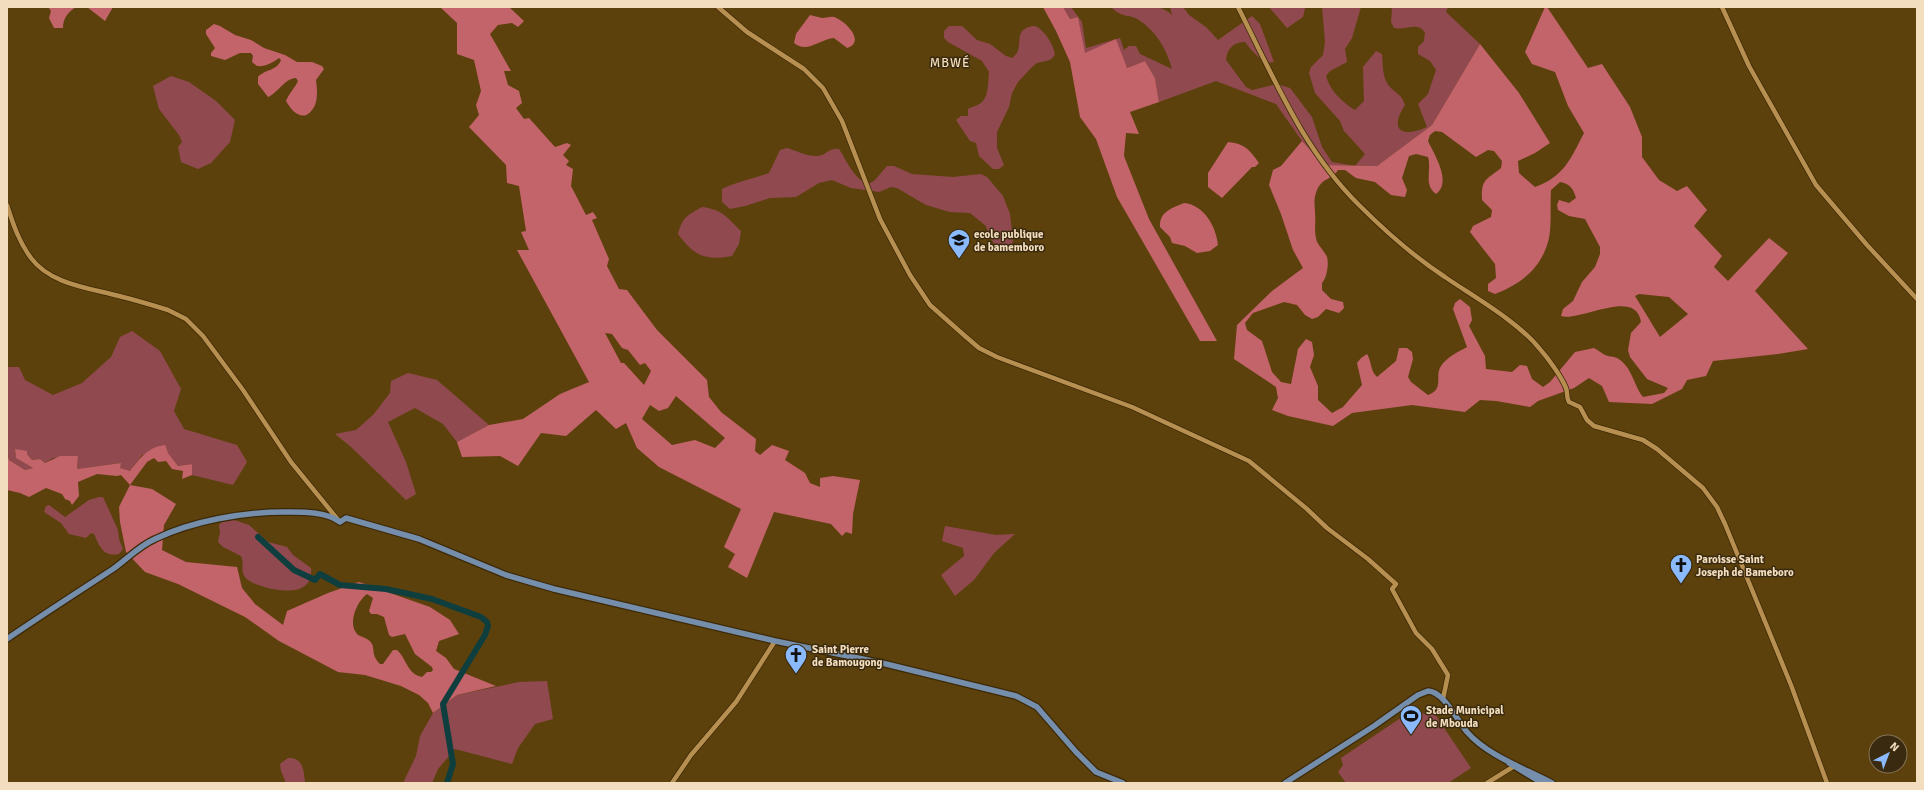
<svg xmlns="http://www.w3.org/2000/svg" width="1924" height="790" font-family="Signika,sans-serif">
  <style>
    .green { fill: #904a4f }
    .forest { fill: #c3636a; fill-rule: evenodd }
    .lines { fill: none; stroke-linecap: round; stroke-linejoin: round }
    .river { stroke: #0f3e3f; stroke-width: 6 }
    .minor-casing { stroke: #3d2906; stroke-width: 6 }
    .major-casing { stroke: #3d2906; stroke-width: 8 }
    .minor { stroke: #b78f50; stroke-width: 4.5 }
    .major { stroke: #748eac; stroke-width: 5.5 }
    .labels { text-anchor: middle; stroke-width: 3; stroke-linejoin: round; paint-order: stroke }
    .poi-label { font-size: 11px; font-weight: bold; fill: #f2ddbe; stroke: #3a2a0f; text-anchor: start }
    .quarter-label { font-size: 13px; letter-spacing: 1px; fill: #f2ddbe; stroke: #3a2a0f }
  </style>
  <rect width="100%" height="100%" fill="#5d410d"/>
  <!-- green -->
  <path class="green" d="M1063 7H1071L1082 22 1086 48 1120 38 1124 50 1129 46H1136L1140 54 1172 69C1167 50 1156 31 1139 20 1128 13 1123 19 1111 7 1129 7 1159 1 1172 15L1170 7H1183L1189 15 1206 27 1218 40 1252 16 1260 24 1274 62C1263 65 1252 51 1245 42 1233 42 1227 49 1226 60L1246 87 1252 90 1277 84 1290 88 1312 117 1322 147 1332 162 1355 166 1365 154 1344 131 1340 121 1315 93 1309 73 1311 67 1323 55 1325 42 1322 7H1361L1352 38 1345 49 1347 62 1330 71 1326 76C1330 91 1343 103 1355 110L1364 101 1363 67 1376 51 1382 54C1383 65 1382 77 1389 86 1397 95 1401 93 1405 105 1388 131 1403 138 1427 127L1418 104 1428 94 1436 70 1430 61 1418 54V47L1424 41 1425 32C1416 21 1406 31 1394 28L1391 22 1392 9 1390 7H1448L1446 12 1480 44 1432 125 1377 166 1324 165 1302 141 1276 104 1216 81 1159 102 1155 78 1145 61 1127 68 1084 53 1078 17 1070 19Z
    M1269 7H1304L1305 8 1303 17 1287 28Z
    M949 26H962L977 40 990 44 1006 56 1013 58C1013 57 1017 53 1017 53 1022 44 1015 31 1029 27 1033 25 1037 26 1040 29 1048 36 1053 45 1055 55L1050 60 1037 63 1032 67 1018 82 1012 93 1009 107 997 132V148L1004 165 999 169H993L979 156 976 143 970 141 956 120 961 116H968V109C973 106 978 106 982 102 989 96 988 80 989 72L982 61 948 42 944 38V31Z
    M171 76 189 82 216 101 235 120 230 142 211 163 198 169 181 162 178 147 182 142 179 135 159 109 153 86Z
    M787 148C797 151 812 159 822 155 829 152 831 148 839 149 847 161 854 180 869 184L875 180 887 166H894L912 174 953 177 981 174 987 177 1003 196 1010 214 1013 241 1010 248 1004 250 998 248 990 238 986 226 970 213 950 212 926 205 897 188 891 187 879 192 851 188 832 180 819 183 796 197 770 198 745 206 730 209 722 202V189C738 181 752 179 769 173L780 150Z
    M702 207C724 210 726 217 741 231L739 244 732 256C706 261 694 256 678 234 683 216 687 216 702 207Z
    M132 331 160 351 181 389 174 411 184 429 237 445 247 462 233 485 192 475V464L178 466 168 453 142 455 130 471 119 468 121 463 77 469 78 456 53 458 45 463 40 459 32 460 27 454 15 449 16 458 33 468 25 470 9 460 7 452V367H19L25 380 53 395 82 383 111 357 120 337Z
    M408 373 437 380 489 425 457 442 443 424 415 408 388 422 406 462 416 494 406 500 350 446 335 434 356 430 373 415 390 393 391 381Z
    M99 497H103L118 530 119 539 123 549 119 554C103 557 100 547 94 534L91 533 86 538 69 534 61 523 44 512 46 506 49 505 65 517 89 500Z
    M231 519 249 525 268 542 287 547 293 555 311 568C312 575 310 583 303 587 292 595 257 588 247 579 239 572 245 564 241 556L223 547 218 542 220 532 219 525 224 520Z
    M945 526 996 535 1015 534 994 553 974 580 955 596 941 575 964 556 963 548 942 541Z
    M547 681 553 719 535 724 518 748 512 764 455 749 438 769 432 783H403L416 756 420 736 433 713 457 695 519 682Z
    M1417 707 1419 711 1424 714 1432 710 1471 768 1448 783H1346L1338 772 1343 765 1341 758Z
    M288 758C303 757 304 771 305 783H286L281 771 280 764Z"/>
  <!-- forest -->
  <path class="forest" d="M48 7H76C68 12 63 18 63 28H54L49 18 51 11Z
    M87 7H113L105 21Z
    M440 7H509L524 21 518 27 512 23 498 25 490 34 511 71H504L508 85 519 91 522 103 516 108 524 119 529 118 555 147 567 143 571 145 563 155 569 161 566 165 573 169 571 186 586 215 593 212 597 218 592 220 609 259 607 266 619 289 627 290 657 330 707 380 709 397 721 412 756 439 755 451 760 455 772 445 789 451 790 449 785 460 805 473 810 483 820 487V478L833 476 860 480 853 514 852 534 846 532 842 536 831 524 774 512 747 578 728 567 735 554 724 547 741 509 659 467 637 448 626 423 616 429 596 410 566 436 541 433 518 466 500 456 462 457 457 442 489 425 523 419 560 394 589 382 517 250H529L521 232 526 231 519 186 507 183 506 165 469 127 479 115 476 105 481 91 474 60 457 54V23ZM605 333 612 334 622 348 628 350 640 365 645 363 651 371 644 385 624 363H621ZM676 396 725 438 715 448 695 440 672 445 642 419 650 405 659 411 668 408Z
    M1043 7H1063L1070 19 1078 17 1085 53 1116 39 1127 68 1145 61 1155 78 1159 102 1130 112 1139 134 1126 133 1124 156 1149 219 1217 341H1200L1117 197 1096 139 1080 117 1070 62 1056 31Z
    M1545 7H1547L1588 68 1602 64 1630 107 1642 137V157L1659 180 1677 191 1687 186 1707 210 1694 226 1722 256 1714 267 1728 281 1769 238 1788 253 1755 291 1808 349 1778 354 1713 361 1706 376 1687 380 1682 389 1652 404 1609 402 1602 386 1589 378 1574 388 1538 401 1530 407 1496 401 1480 400 1465 412 1412 405 1352 413 1333 426 1288 416 1272 410 1278 398 1276 387 1234 359 1237 325 1272 291 1303 268 1293 250 1281 214 1269 185 1273 170 1281 166 1302 141 1324 165 1377 166 1432 125 1480 44 1519 93 1550 143 1535 153 1518 161 1519 173 1535 187C1564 177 1571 158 1584 133L1568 106 1555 72 1532 64 1525 52ZM1435 131 1442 132 1476 157 1488 150 1494 151 1502 161 1501 168C1486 180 1481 179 1482 200L1492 210 1491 217 1473 226 1470 232 1495 264 1496 278 1488 284V291L1495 294C1520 284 1540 270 1548 242 1552 231 1550 203 1551 190L1560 182C1570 184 1573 188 1576 198L1569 203 1559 200 1557 205 1558 210 1569 216 1585 219 1600 247V254L1595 267 1582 282 1573 301 1563 309 1561 316C1580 322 1636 287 1641 322L1631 333 1628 350 1630 357 1647 379 1668 388 1664 393 1643 397C1634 386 1632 366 1617 358 1613 356 1609 357 1605 355 1601 353 1598 350 1594 348L1575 352 1550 382 1543 387 1532 379 1527 366 1520 365 1512 372 1486 369 1485 356 1469 326 1472 320 1470 307 1460 299 1455 303 1453 309 1467 347C1458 352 1447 357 1441 366 1434 376 1445 389 1428 395L1411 382 1408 377 1413 359 1412 352 1407 348H1399L1396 361 1377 377C1370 371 1372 362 1367 354L1361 358 1357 363 1362 385 1343 407 1332 413 1318 400V386L1310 367 1314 355 1312 342 1306 339 1298 349 1291 384 1281 382 1272 372 1262 341 1247 330 1245 323 1253 313 1284 302 1297 305 1305 315 1312 319 1318 317 1326 309 1339 313 1344 308 1343 302 1331 299 1322 290V283C1327 278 1329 264 1327 257 1324 250 1317 245 1316 238 1314 230 1316 222 1315 214 1315 205 1313 199 1317 190 1323 177 1332 180 1338 170H1345L1356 178 1375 182 1391 195 1405 197 1407 190 1402 178 1409 156 1416 154 1428 157C1432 171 1423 184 1436 194 1452 182 1435 156 1428 141L1430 135ZM1639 294 1669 297 1688 314 1660 337 1635 296Z
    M810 15C814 16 818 17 822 18 826 18 830 16 834 17 846 21 866 42 847 48L834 38C820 39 807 54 794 43L796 34Z
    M214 24 220 26 235 35 251 40 264 48 285 55 297 62H312L322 66 324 69 316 80C317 88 318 97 315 105 306 124 293 114 286 101 289 93 295 88 298 81L296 78C285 78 278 93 268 97L258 84V77C265 69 277 71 281 60L279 58C272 63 265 67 257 66L252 62 253 56 251 53H240L225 60 211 56V53L215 48 206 34V30Z
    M1228 142C1244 143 1250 150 1259 163L1255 167H1252L1222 198 1208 187V173Z
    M1184 203C1204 205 1216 226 1218 245L1210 251 1197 253 1185 246 1172 243 1170 237 1160 227C1159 212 1172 208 1184 203Z
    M165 445 168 453 178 466 192 464V475L182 479 183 471 172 469 166 461 158 462 154 458 147 462 130 485 152 489 176 504 164 525 162 550 186 562 237 567 242 588 255 604 283 625 287 611 328 593 359 582 430 607 450 620 459 634 439 641 436 651 446 658 454 669 496 686 457 695 433 713 428 703 419 695 401 686 365 675 338 672 279 641 245 617 178 584 145 572 126 552 120 522 119 507 130 485 121 475 117 476 97 474 78 482 79 496 72 505 70 501 65 499 62 494 46 488 29 497 20 493 7 490V452L9 460 25 470 33 468 16 458 15 449 27 451V454L32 460 40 459 45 463 60 456H78L77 469 121 463 120 468 130 471C140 458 148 447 165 445ZM367 594 373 598 369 611 371 614H377L384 617 389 635 392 637 405 634 415 654 432 667 433 670 431 672H427L422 677C407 674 407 659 397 650H393L383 664H380C366 650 383 644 358 635 347 625 356 602 367 594Z"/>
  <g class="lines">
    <!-- river -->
    <path class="river" d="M258 537 294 570 315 580 320 574 340 585 386 589 432 599 481 617 487 622 488 626 485 635 443 704 453 764 447 783"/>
    <!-- minor casing -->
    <g class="minor-casing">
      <path id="minor" d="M718 7 747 32 804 69 823 88 842 121 880 219 910 275 930 305 965 336 979 348 997 357 1132 407 1249 461 1307 509 1327 528 1368 559 1396 584 1392 589 1416 633 1432 649 1448 675 1443 699
        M1238 7C1273 76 1303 150 1359 205 1386 232 1413 256 1445 277 1474 297 1517 321 1539 348 1548 358 1561 376 1566 388 1568 393 1566 397 1569 402L1580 407 1587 420 1594 426 1643 440 1657 449 1703 488 1717 507 1725 524 1791 685 1827 783
        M1722 7 1749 66 1816 185 1867 245 1917 299
        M7 205C13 224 19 242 31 258 50 284 89 288 119 296 135 300 152 305 168 310L186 319 203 336 243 390 291 462 339 521
        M672 783 691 755 736 702 775 641
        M1487 783 1516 765"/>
    </g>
    <!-- major casing -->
    <g class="major-casing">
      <path id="major" d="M7 639C42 615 78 592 113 569 127 559 139 546 155 539 192 521 243 512 284 512 301 512 326 511 340 522L346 518 419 539 506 575 554 589 775 641 882 663 1016 696 1037 707 1076 752 1096 772 1123 783
        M1509 763 1542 783
        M1285 783 1374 726 1418 695 1428 691C1443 691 1457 720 1467 732 1488 756 1524 768 1552 783"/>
    </g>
    <!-- minor -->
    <use href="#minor" class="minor"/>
    <!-- major -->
    <use href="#major" class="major"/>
  </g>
  <!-- icons -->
  <defs>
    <g id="school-pin" transform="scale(1.15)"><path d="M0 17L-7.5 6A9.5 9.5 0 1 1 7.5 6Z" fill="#8abafc" stroke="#3a2a0f"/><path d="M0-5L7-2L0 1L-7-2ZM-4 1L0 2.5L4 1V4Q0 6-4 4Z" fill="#111"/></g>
    <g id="church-pin" transform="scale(1.15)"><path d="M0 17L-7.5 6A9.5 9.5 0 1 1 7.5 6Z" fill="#8abafc" stroke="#3a2a0f"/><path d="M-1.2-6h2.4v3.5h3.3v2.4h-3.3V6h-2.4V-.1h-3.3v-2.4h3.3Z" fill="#111"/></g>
    <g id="stadium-pin" transform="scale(1.15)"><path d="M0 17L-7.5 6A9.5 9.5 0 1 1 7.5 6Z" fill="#8abafc" stroke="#3a2a0f"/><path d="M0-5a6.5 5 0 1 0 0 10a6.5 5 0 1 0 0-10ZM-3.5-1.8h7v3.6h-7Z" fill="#111"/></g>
  </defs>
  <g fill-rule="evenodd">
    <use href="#school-pin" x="959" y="240"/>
    <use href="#church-pin" x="1681" y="565"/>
    <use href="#church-pin" x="796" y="655"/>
    <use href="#stadium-pin" x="1411" y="716"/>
  </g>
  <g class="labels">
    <!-- poi labels -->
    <g class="poi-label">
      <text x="974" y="238">ecole publique<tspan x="974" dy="13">de bamemboro</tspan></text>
      <text x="1696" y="563">Paroisse Saint<tspan x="1696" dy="13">Joseph de Bameboro</tspan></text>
      <text x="812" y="653">Saint Pierre<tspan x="812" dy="13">de Bamougong</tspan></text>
      <text x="1426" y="714">Stade Municipal<tspan x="1426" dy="13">de Mbouda</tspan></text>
    </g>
    <!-- quarter labels -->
    <g class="quarter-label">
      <text x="950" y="67">MBWÉ</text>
    </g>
  </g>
  <!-- border -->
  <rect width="1924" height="790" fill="none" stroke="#f2ddbe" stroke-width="16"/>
  <!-- north arrow -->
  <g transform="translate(1888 754) rotate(42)"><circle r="19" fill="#3a2a0f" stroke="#847255"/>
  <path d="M0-3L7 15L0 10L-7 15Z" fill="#8abafc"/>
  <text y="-6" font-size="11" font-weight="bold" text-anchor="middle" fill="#f2ddbe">N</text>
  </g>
</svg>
